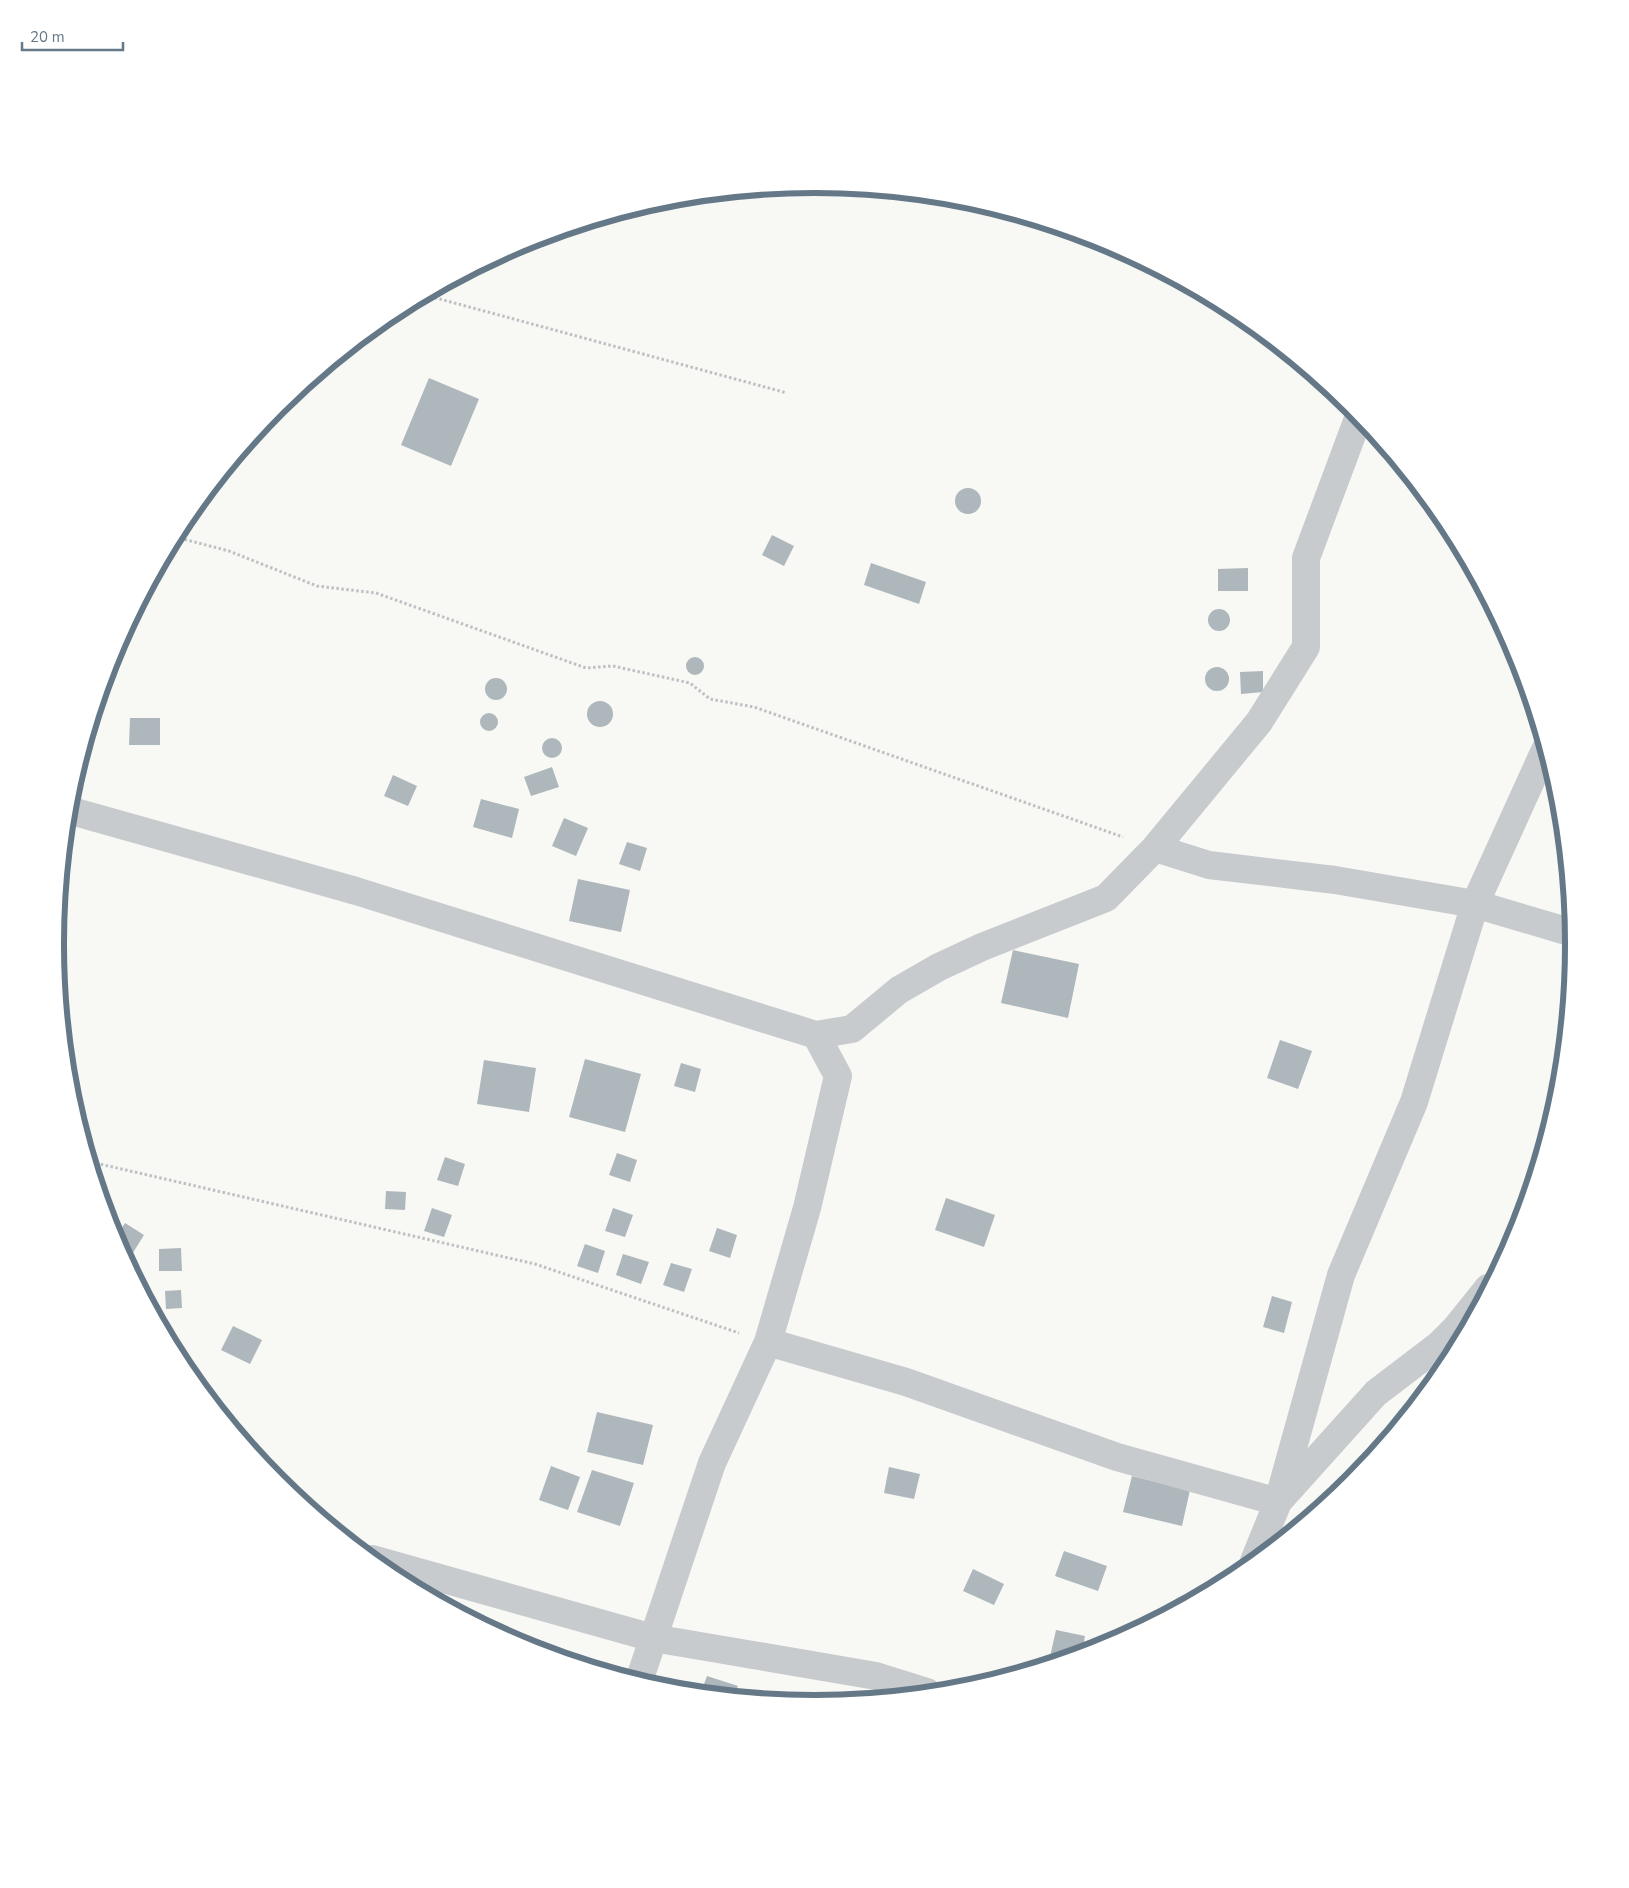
<svg xmlns="http://www.w3.org/2000/svg" width="1629" height="1888" font-family="'Nunito Sans',sans-serif">
  <style>
    .building { fill: #aeb7bc }
    .lines { fill: none; stroke-linecap: round; stroke-linejoin: round }
    .path { stroke: #bec1c3; stroke-width: 3; stroke-dasharray: 2.5 2.5; stroke-linecap: butt }
    .minor { stroke: #c7cbce; stroke-width: 28 }
    .rim { fill: none; stroke: #657888; stroke-width: 6 }
  </style>
  <rect width="100%" height="100%" fill="#f8f8f5"/>
  <!-- building -->
  <path class="building" d="M429 378 479 399 451 466 401 445Z
    M955 501a13 13 0 1 1 26 0a13 13 0 1 1-26 0Z
    M772 535 794 546 784 566 762 555Z
    M871 563 926 582 919 604 864 585Z
    M1248 568V591H1218V569Z
    M1208 620a11 11 0 1 1 22 0a11 11 0 1 1-22 0Z
    M686 666a9 9 0 1 1 18 0a9 9 0 1 1-18 0Z
    M1205 679a12 12 0 1 1 24 0a12 12 0 1 1-24 0Z
    M1263 671V692L1241 694 1240 672Z
    M485 689a11 11 0 1 1 22 0a11 11 0 1 1-22 0Z
    M587 714a13 13 0 1 1 26 0a13 13 0 1 1-26 0Z
    M480 722a9 9 0 1 1 18 0a9 9 0 1 1-18 0Z
    M130 718H160V745H129Z
    M542 748a10 10 0 1 1 20 0a10 10 0 1 1-20 0Z
    M552 767 559 787 531 796 524 777Z
    M393 775 417 786 408 806 384 796Z
    M481 799 519 809 512 838 473 827Z
    M564 818 588 828 576 856 552 846Z
    M627 842 647 848 640 871 619 864Z
    M578 879 630 890 621 932 569 921Z
    M1013 950 1079 964 1068 1018 1001 1003Z
    M1280 1040 1312 1051 1298 1089 1267 1078Z
    M585 1059 641 1074 625 1132 569 1117Z
    M484 1060 536 1068 529 1112 477 1104Z
    M681 1063 701 1069 695 1092 674 1086Z
    M617 1153 637 1160 630 1182 609 1175Z
    M445 1157 465 1164 458 1186 437 1180Z
    M386 1191 406 1192 405 1210 385 1209Z
    M946 1198 995 1215 984 1247 935 1230Z
    M432 1208 452 1215 444 1237 424 1231Z
    M613 1208 633 1215 625 1237 605 1231Z
    M125 1223 144 1235 131 1256 121 1250 115 1239Z
    M717 1228 737 1235 730 1258 709 1251Z
    M585 1244 605 1251 598 1273 577 1266Z
    M181 1248 182 1271H159V1249Z
    M623 1254 649 1262 641 1284 616 1275Z
    M671 1263 692 1269 684 1292 663 1285Z
    M181 1290 182 1308 166 1309 165 1291Z
    M1272 1296 1292 1302 1284 1333 1263 1327Z
    M233 1326 262 1340 250 1364 221 1350Z
    M597 1412 653 1425 643 1465 587 1452Z
    M551 1466 580 1477 568 1510 539 1500Z
    M889 1467 920 1474 914 1499 884 1493Z
    M592 1470 634 1483 620 1526 577 1512Z
    M1132 1476 1190 1490 1182 1526 1123 1512Z
    M1064 1551 1107 1566 1098 1591 1055 1576Z
    M973 1569 1004 1584 994 1605 963 1591Z
    M1056 1630 1085 1636 1082 1653 1053 1661H1049Z
    M707 1676 738 1686 734 1696 701 1692Z"/>
  <g class="lines">
    <!-- path -->
    <path class="path" d="M425 295 787 393
      M175 537 229 551 317 586 376 593 586 668 613 666 690 683 710 699 754 707 1123 837
      M91 1162 535 1264 739 1333"/>
    <!-- minor -->
    <path class="minor" d="M68 810 356 891 816 1035 852 1029 899 990 939 967 982 947 1106 898 1155 848 1209 865 1335 880 1475 904 1573 933
      M1155 848 1259 722 1306 647V558L1359 416
      M768 1342 906 1382 1117 1457 1278 1502 1376 1393 1439 1345 1455 1329 1488 1288
      M372 1559 653 1638 876 1676 927 1692
      M1254 1561 1278 1502 1341 1275 1414 1102 1475 904 1545 750
      M639 1681 712 1463 768 1342 807 1208 838 1076 816 1035"/>
  </g>
  <!-- crop -->
  <path d="M0 0H1629V1888H0ZM814 193H815A750 750 0 0 1 1565 943V945A750 750 0 0 1 815 1695H814A750 750 0 0 1 64 945V943A750 750 0 0 1 814 193Z" fill="#fff" fill-rule="evenodd"/>
  <path class="rim" d="M814 193H815A750 750 0 0 1 1565 943V945A750 750 0 0 1 815 1695H814A750 750 0 0 1 64 945V943A750 750 0 0 1 814 193Z"/>
  <!-- scale -->
  <path d="M22 42v8h101v-8" fill="none" stroke="#657888" stroke-width="2.5"/>
  <text x="30" y="42" font-size="15" fill="#657888" stroke="#ffffff" stroke-width="4" paint-order="stroke">20 m</text>
</svg>
